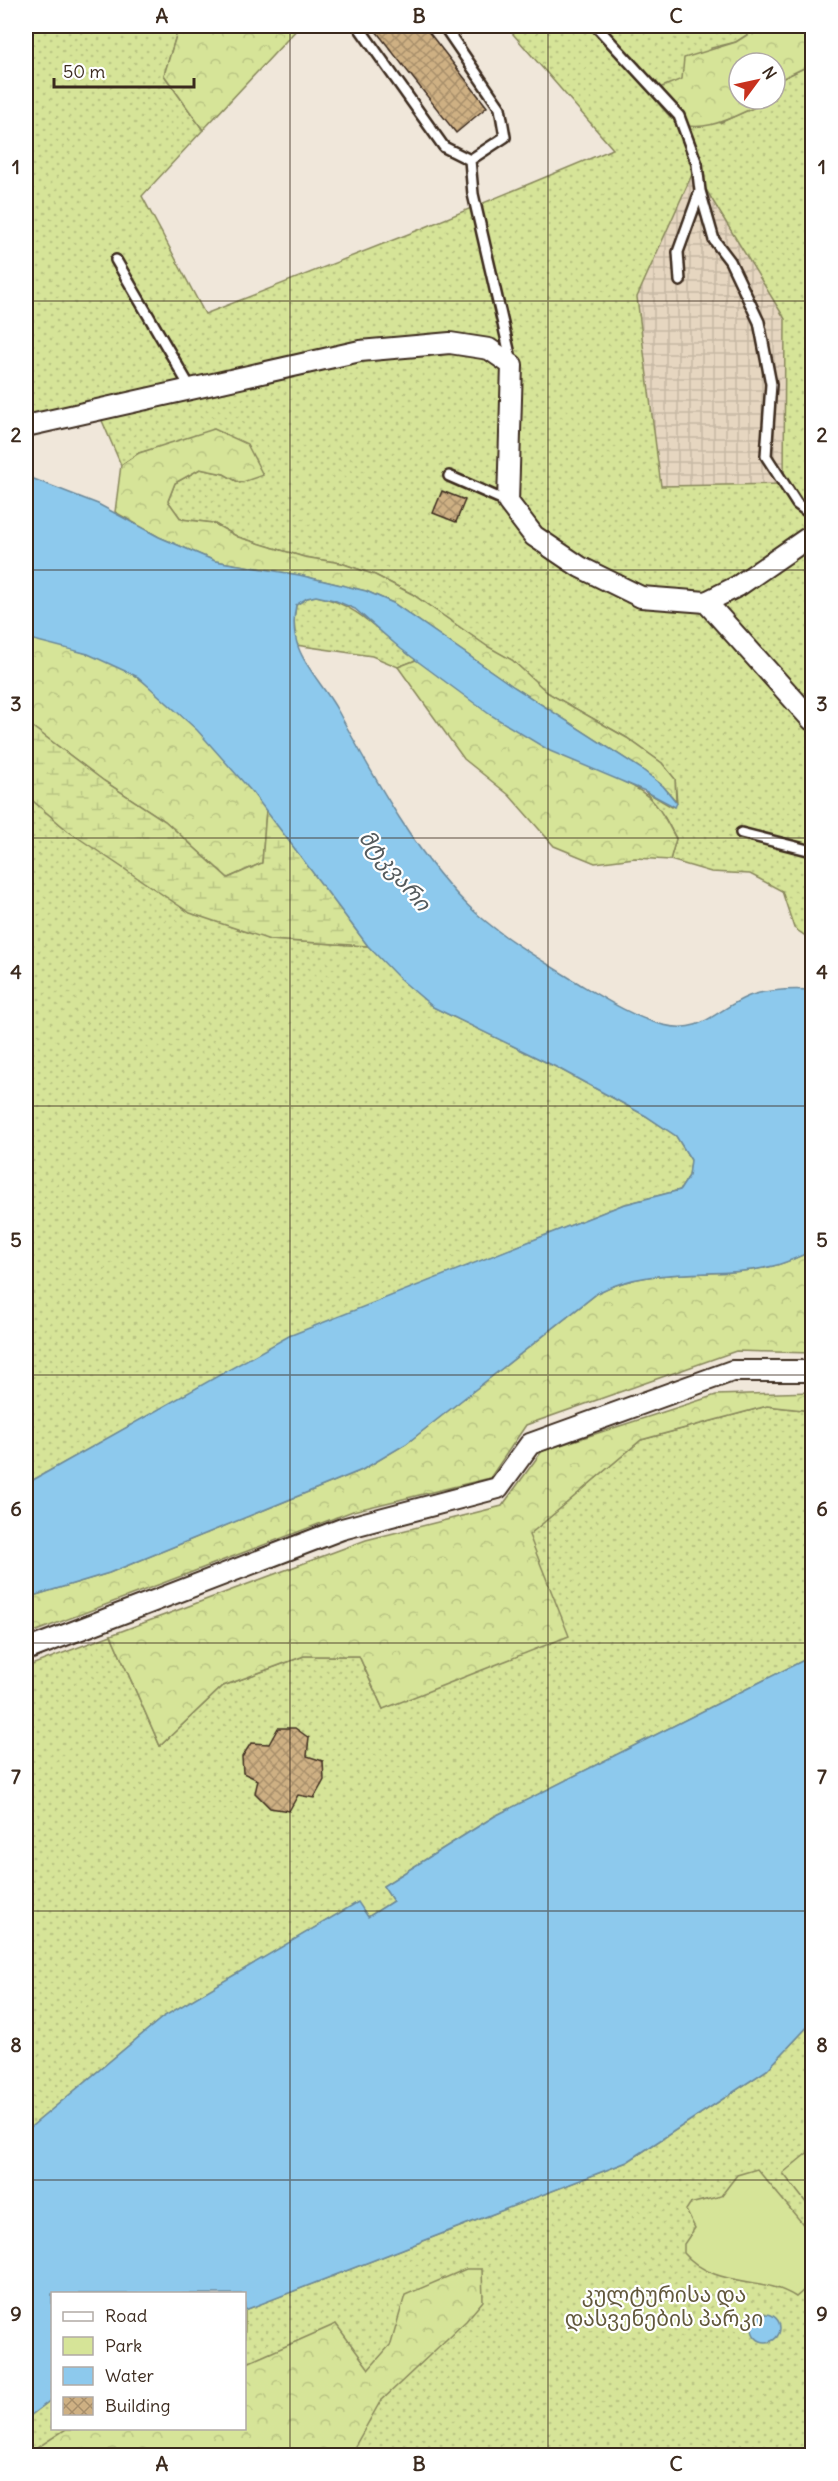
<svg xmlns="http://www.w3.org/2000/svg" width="838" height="2481" font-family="Delius,'Noto Sans Georgian',sans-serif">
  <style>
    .industrial { fill: url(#industrial-grid) }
    .green { fill: url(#green-dots); stroke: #88875b; stroke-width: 1.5; fill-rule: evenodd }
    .forest { fill: url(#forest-crowns); stroke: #88875b; stroke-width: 1.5 }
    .wetland { fill: url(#wetland-marsh); stroke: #88875b; stroke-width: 1.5 }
    .pitch { fill: #d6e498; stroke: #88875b; stroke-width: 1.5 }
    .water { fill: #8dc9ed; stroke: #6c899a; stroke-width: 1.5 }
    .building { fill: url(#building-cross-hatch); stroke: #3b2a1e; stroke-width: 1.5 }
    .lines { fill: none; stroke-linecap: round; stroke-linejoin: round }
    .lane-casing { stroke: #3b2a1e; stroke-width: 14 }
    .street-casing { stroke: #3b2a1e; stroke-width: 24 }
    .lane { stroke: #fff; stroke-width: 9 }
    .street { stroke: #fff; stroke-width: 20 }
    .grid { fill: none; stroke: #3b2a1e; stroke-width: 1.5; stroke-opacity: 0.55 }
    .labels { text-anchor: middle; stroke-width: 4.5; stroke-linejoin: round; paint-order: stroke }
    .park-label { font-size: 21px; fill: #62583c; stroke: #fff }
    .water-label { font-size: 22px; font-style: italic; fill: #545a5c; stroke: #fff }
    .neatline { fill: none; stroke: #3b2a1e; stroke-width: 2 }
    .grid-label { font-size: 20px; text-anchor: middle; font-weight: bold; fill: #3b2a1e }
  </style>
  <defs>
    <pattern id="industrial-grid" width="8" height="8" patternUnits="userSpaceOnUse" patternTransform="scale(1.5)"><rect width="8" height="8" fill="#e6d6c0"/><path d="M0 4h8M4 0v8" fill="none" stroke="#c6b8a5"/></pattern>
    <pattern id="green-dots" width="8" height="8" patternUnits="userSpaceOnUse" patternTransform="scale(1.5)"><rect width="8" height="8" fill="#d6e498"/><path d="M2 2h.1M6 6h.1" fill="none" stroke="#b9c483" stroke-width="1.8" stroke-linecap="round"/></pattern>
    <pattern id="forest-crowns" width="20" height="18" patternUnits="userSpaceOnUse" patternTransform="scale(1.5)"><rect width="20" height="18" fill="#d6e498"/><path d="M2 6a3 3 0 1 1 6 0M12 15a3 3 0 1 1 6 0" fill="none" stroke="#b9c483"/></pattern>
    <pattern id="wetland-marsh" width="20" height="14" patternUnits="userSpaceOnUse" patternTransform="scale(1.5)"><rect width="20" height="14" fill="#d6e498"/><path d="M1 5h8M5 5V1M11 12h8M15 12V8" fill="none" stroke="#b9c483"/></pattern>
    <pattern id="building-cross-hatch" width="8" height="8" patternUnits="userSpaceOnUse" patternTransform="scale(1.5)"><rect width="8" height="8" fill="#ceb083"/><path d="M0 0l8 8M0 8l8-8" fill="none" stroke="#a88f6b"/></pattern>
  </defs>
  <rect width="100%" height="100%" fill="#f0e7da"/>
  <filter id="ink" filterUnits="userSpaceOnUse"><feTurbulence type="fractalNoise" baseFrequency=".0167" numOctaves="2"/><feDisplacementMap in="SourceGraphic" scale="12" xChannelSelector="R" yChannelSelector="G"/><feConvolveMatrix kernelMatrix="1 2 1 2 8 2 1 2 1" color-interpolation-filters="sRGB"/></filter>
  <g filter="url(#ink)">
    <!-- industrial -->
    <path class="industrial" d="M694 170 785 319 784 484 661 486 637 297Z"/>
    <!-- green -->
    <path class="green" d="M26 26H179L164 75 203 130 142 196 205 314 416 231 613 149 506 26H761L736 42 711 48 720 123 755 107 760 99H775V82L812 64V937L810 939 794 928 782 891 750 874 711 872 670 860 676 838 665 818 645 791 672 807 677 803 675 779 662 763 627 738 548 693 512 660 487 647 412 594 375 575 341 563 304 557 238 537 213 523 181 519 168 501 175 483 200 469 224 474 240 483 173 444 139 453 121 465 97 409 26 426ZM694 170 785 319 784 484 661 486 637 297Z
      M316 596C359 604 382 636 416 660L398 667 372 656 296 645 294 620 296 605 307 598Z
      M26 795 68 831 270 940 368 946 433 1007 556 1067 646 1116 676 1136 691 1160 689 1176 680 1190 622 1205 289 1337 26 1484Z
      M767 1406 812 1411V1656L495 1816 383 1886 393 1901 368 1917 357 1903 163 2017 26 2131V1667L111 1635 160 1746 223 1686 304 1656H359L383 1709 528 1535 641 1440Z
      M812 2022V2455L26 2456V2419L52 2399V2428H244L245 2310 627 2162 767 2070Z"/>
    <!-- forest -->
    <path class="forest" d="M179 26H300L203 130 164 75Z
      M761 26H812V64L775 82V63H739V99H760L755 107C733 117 698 137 674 120 665 113 657 101 649 92L682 79 684 58 736 42Z
      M214 429 247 444 263 475 240 483 224 474 200 469 175 483 168 501 181 519 213 523 238 537 304 557 341 563 375 575 412 594 487 646 512 660 548 693 627 738 662 763 675 779 676 801 663 786 640 768 514 687 393 603 366 591 299 575 215 561 159 537 115 512 121 465 139 453Z
      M26 638C61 645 109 657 138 678 183 708 234 767 266 810L262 863 228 878 165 821 104 781 26 722Z
      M416 660 624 782C654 795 661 810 676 839L670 860 635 858 595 863 554 846 509 795 464 759 398 667Z
      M812 1251V1353L736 1351 526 1425 490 1478 353 1511 26 1635V1598L109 1573 362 1470 406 1444 599 1292C655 1264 715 1280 773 1266 787 1263 800 1256 812 1251Z
      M812 1392V1411L767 1406 641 1440 529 1535 569 1636 383 1709 359 1656H304L223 1686 160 1746 111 1635 366 1540 502 1506 542 1451 716 1395Z
      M466 2269H482L483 2301 466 2321 380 2402 350 2455H26L66 2429 244 2428 245 2364 336 2324 369 2369 391 2344 405 2295Z"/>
    <!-- wetland -->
    <path class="wetland" d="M26 722 104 781 165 821 228 878 262 863 266 810 368 946 270 940 190 913 68 831 26 795Z"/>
    <!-- pitch -->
    <path class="pitch" d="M812 2149V2207L811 2209 783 2173Z
      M757 2169 812 2235V2283L796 2297C761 2274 716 2290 684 2253V2244L695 2228 686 2210 690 2204 721 2196 737 2175Z"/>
    <!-- water -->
    <path class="water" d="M26 476 98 504 159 537 215 561 299 575 366 591 393 603 514 687 640 768 663 786 677 803 675 807 645 791 550 751 489 714 401 649 355 609 334 600 316 596 307 598 296 605C286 654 317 673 338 711 373 776 421 864 476 913 505 939 541 960 573 980 600 996 632 1017 663 1025 703 1035 716 1009 749 996 769 989 792 989 812 990V1251C800 1256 787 1263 773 1266 715 1280 655 1264 599 1292L406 1444 362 1470 109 1573 26 1598V1484L289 1336 622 1205 680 1190 689 1176 691 1160 676 1136 646 1116 556 1067 433 1007 399 978 368 946 252 792 197 730 138 677 88 654 26 638Z
      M812 1656V2022L767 2070 627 2162 245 2310 244 2294H52V2399L26 2419V2131L163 2017 358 1902 368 1917 393 1901 383 1886 495 1816Z
      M752 2328a14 14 0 1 1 28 0a14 14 0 1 1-28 0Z"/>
    <!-- building -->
    <path class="building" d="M372 26H424L487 107 456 133Z
      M442 491 465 500 456 522 433 513Z
      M278 1728H295L309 1738 307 1756 323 1761 324 1780 314 1798 298 1795 289 1811 270 1808 255 1793 258 1780 243 1773 242 1757 251 1743 269 1744Z"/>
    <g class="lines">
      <!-- lane casing -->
      <g class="lane-casing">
        <path id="lane" d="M358 26 444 147 470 160
          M444 26 500 108 505 137 470 160 473 194 512 363
          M596 26 679 116 697 164 700 191 714 240 730 261 759 322 771 384 766 456 797 504 812 515
          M116 260 190 387
          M680 281 678 252 700 191
          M449 476 508 502
          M741 833 812 851"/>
      </g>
      <!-- street casing -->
      <g class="street-casing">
        <path id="street" d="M26 426 360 351 450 343 489 349 512 365 508 502 534 536 580 567 641 597 706 602 738 586 812 535
          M706 602 812 720
          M26 1650 342 1529 498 1488 530 1444 732 1371H812"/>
      </g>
      <!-- lane -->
      <use href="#lane" class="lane"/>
      <!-- street -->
      <use href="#street" class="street"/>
    </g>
  </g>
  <!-- grid -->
  <path class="grid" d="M290 26V2456M548 26V2456M26 301H812M26 570H812M26 838H812M26 1106H812M26 1375H812M26 1643H812M26 1911H812M26 2180H812"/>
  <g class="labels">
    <!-- park labels -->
    <g class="park-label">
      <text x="664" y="2302">კულტურისა და<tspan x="664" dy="24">დასვენების პარკი</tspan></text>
    </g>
    <!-- water labels -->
    <g class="water-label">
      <text transform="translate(395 870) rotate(50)" y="8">მტკვარი</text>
    </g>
  </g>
  <!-- margin -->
  <rect width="838" height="2481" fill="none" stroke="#fff" stroke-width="66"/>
  <!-- legend -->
  <rect x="51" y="2292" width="195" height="138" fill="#ffffff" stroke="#b1aaa5" stroke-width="1.5"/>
  <rect x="63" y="2312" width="30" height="9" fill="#ffffff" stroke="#b1aaa5" stroke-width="1.5"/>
  <text x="105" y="2322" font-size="18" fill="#3b2a1e">Road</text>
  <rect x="63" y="2337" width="30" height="18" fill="#d6e498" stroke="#b1aaa5" stroke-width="1.5"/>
  <text x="105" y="2352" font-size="18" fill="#3b2a1e">Park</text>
  <rect x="63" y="2367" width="30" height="18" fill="#8dc9ed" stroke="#b1aaa5" stroke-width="1.5"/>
  <text x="105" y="2382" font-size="18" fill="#3b2a1e">Water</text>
  <rect x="63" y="2397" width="30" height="18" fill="url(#building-cross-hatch)" stroke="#b1aaa5" stroke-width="1.5"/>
  <text x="105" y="2412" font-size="18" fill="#3b2a1e">Building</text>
  <!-- north arrow -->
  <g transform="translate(757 81) rotate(57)"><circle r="28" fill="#ffffff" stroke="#b1aaa5" stroke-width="1.5"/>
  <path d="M0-4.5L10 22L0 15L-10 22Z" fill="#c8321e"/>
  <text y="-9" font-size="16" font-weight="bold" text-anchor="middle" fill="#3b2a1e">N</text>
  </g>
  <!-- scale -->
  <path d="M54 78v9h140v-9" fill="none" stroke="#3b2a1e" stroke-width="3"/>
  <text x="63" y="78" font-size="18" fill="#3b2a1e" stroke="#ffffff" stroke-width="4.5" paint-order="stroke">50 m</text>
  <rect x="33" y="33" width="772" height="2415" class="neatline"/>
  <g class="grid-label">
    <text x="162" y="23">A</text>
    <text x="419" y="23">B</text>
    <text x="676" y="23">C</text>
    <text x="16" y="174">1</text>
    <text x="822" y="174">1</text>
    <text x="16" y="442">2</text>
    <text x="822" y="442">2</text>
    <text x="16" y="711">3</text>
    <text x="822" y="711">3</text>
    <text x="16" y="979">4</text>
    <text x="822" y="979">4</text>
    <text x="16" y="1247">5</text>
    <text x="822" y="1247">5</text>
    <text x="16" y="1516">6</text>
    <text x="822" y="1516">6</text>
    <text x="16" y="1784">7</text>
    <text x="822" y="1784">7</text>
    <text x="16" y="2052">8</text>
    <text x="822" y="2052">8</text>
    <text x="16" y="2321">9</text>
    <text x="822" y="2321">9</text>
    <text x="162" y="2471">A</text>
    <text x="419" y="2471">B</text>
    <text x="676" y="2471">C</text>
  </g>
</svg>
